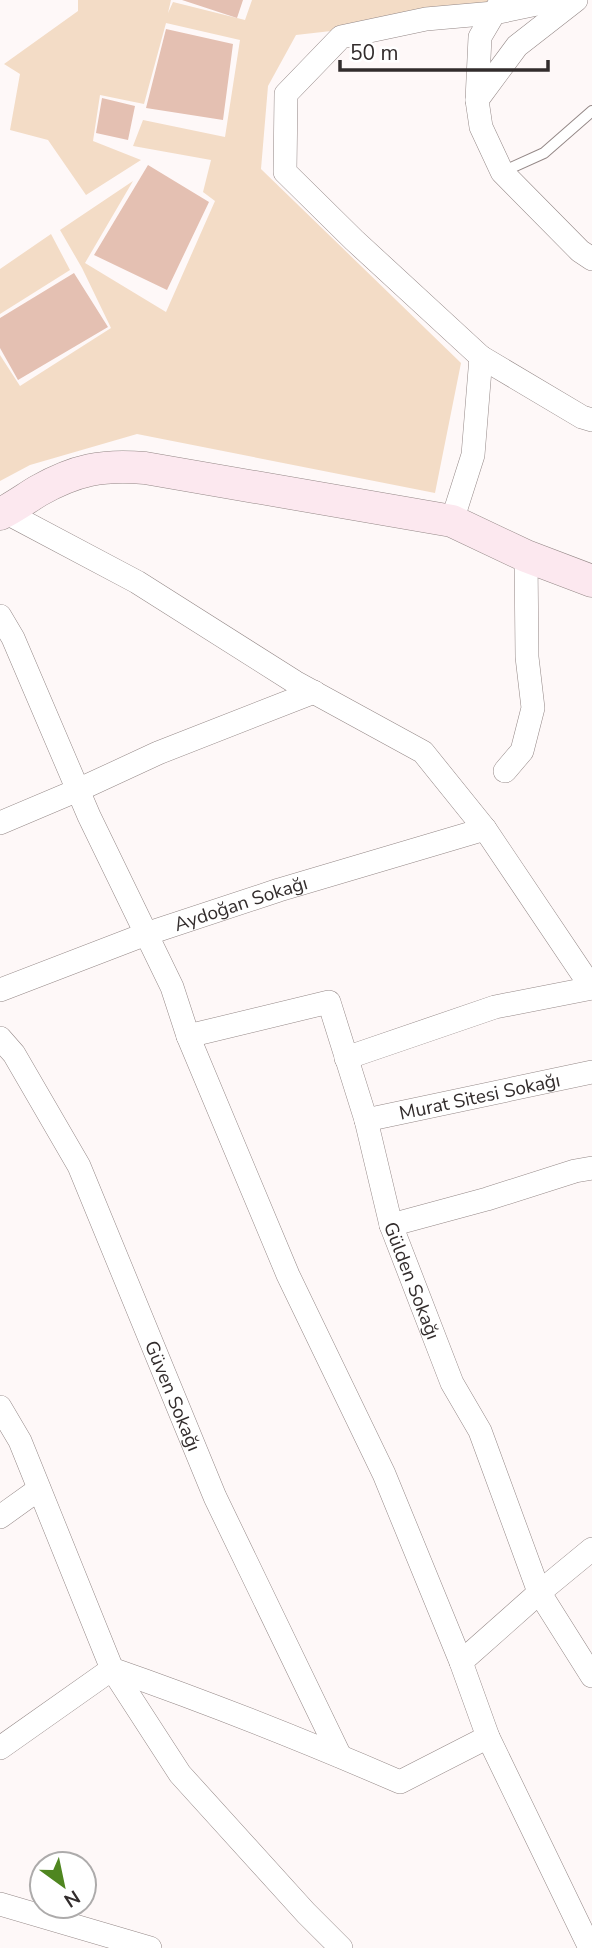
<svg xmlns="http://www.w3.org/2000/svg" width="592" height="1948" font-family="'Nunito Sans',sans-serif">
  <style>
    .green { fill: #f3dcc6 }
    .building { fill: #e4c0b2 }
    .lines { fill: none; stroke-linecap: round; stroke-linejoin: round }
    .service-casing { stroke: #948887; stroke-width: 12 }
    .minor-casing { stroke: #948887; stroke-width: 24 }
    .secondary-casing { stroke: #948887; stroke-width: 33 }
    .service { stroke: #fff; stroke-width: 10 }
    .minor { stroke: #fff; stroke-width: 23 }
    .secondary { stroke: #fce8ef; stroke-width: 32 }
    .labels { text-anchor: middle; stroke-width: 5; stroke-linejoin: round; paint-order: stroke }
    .street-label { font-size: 19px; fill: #322c2c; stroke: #fff }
  </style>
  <rect width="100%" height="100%" fill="#fef8f8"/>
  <!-- green -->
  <path class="green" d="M78 0H171L168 13 173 2 245 20 252 0H495L492 8 410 22 296 35 268 86 261 169 461 363 435 493 137 434 30 465 0 481V355L20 386 111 328 82 268 60 230 133 181 85 263 166 312 215 201 203 192 211 160 133 146 143 120 225 137 240 40 166 23 144 104 100 95 93 141 141 160 86 195 48 140 10 130 20 74 4 64 78 11Z
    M51 234 70 270 0 314V269Z"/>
  <!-- building -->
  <path class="building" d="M182 0H243L237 18Z
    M166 29 233 44 223 120 146 108Z
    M102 98 135 106 128 140 96 133Z
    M148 165 209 202 167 290 94 255Z
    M74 273 108 327 18 380 0 348V318Z"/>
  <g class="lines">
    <!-- service casing -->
    <g class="service-casing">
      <path id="service" d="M502 172 544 153 592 111"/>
    </g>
    <!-- minor casing -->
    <g class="minor-casing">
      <g id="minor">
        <path d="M556 0 494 13 426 19 341 37 286 94 285 172 354 240 481 357 582 417 592 420"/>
        <path d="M576 0 517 46 477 100 481 127 502 172 580 251 592 259"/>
        <path d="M477 100 480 37 500 3"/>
        <path d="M5 512 137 582 295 682 423 752 485 829 592 988"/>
        <path d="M452 521 473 455 481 357"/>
        <path d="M0 616 13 638 89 816 172 987 188 1036 288 1275 384 1474 461 1662 488 1737 590 1948"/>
        <path d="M505 771 522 751 533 708 527 657 526 556"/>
        <path d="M0 823 78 790 158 753 314 692"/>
        <path id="s1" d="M0 990 146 934 279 890 485 829"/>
        <path id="s2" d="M188 1036 329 1002 366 1120 391 1225 452 1383 480 1431 539 1592 592 1676"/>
        <path id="s3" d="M0 1038 14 1054 79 1166 215 1497 340 1756"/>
        <path d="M346 1058 495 1007 592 988"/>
        <path id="s4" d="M366 1120 592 1072"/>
        <path d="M391 1225 487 1199 575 1171 592 1168"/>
        <path d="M0 1407 20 1441 112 1669 180 1774 306 1913 341 1948"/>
        <path d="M0 1517 39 1489"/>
        <path d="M461 1662 541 1591 592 1549"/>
        <path d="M0 1748 112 1669C210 1703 305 1741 400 1782L488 1737"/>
        <path d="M0 1904 150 1948"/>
      </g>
    </g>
    <!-- secondary casing -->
    <g class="secondary-casing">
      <path id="secondary" d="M0 514C13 508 25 499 38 491 75 470 103 464 145 468L452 521 526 556 592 581"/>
    </g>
    <!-- service -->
    <use href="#service" class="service"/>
    <!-- minor -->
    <use href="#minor" class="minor"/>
    <!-- secondary -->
    <use href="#secondary" class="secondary"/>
  </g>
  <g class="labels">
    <!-- street labels -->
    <g class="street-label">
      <text dy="7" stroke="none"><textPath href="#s1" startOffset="256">Aydoğan Sokağı</textPath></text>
      <text dy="7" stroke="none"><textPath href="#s4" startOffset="116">Murat Sitesi Sokağı</textPath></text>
      <text dy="7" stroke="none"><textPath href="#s2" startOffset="436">Gülden Sokağı</textPath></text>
      <text dy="7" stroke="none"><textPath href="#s3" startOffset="399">Güven Sokağı</textPath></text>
    </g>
  </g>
  <!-- north arrow -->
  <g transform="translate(63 1885) rotate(147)"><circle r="33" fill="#ffffff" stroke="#adabab" stroke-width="2"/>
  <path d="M0-5L12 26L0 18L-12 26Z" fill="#4f8620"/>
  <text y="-10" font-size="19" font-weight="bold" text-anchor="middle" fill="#322c2c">N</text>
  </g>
  <!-- scale -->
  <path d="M340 60v10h208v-10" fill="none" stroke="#322c2c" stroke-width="3.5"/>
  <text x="350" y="60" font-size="21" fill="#322c2c" stroke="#ffffff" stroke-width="5" paint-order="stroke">50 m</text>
</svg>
